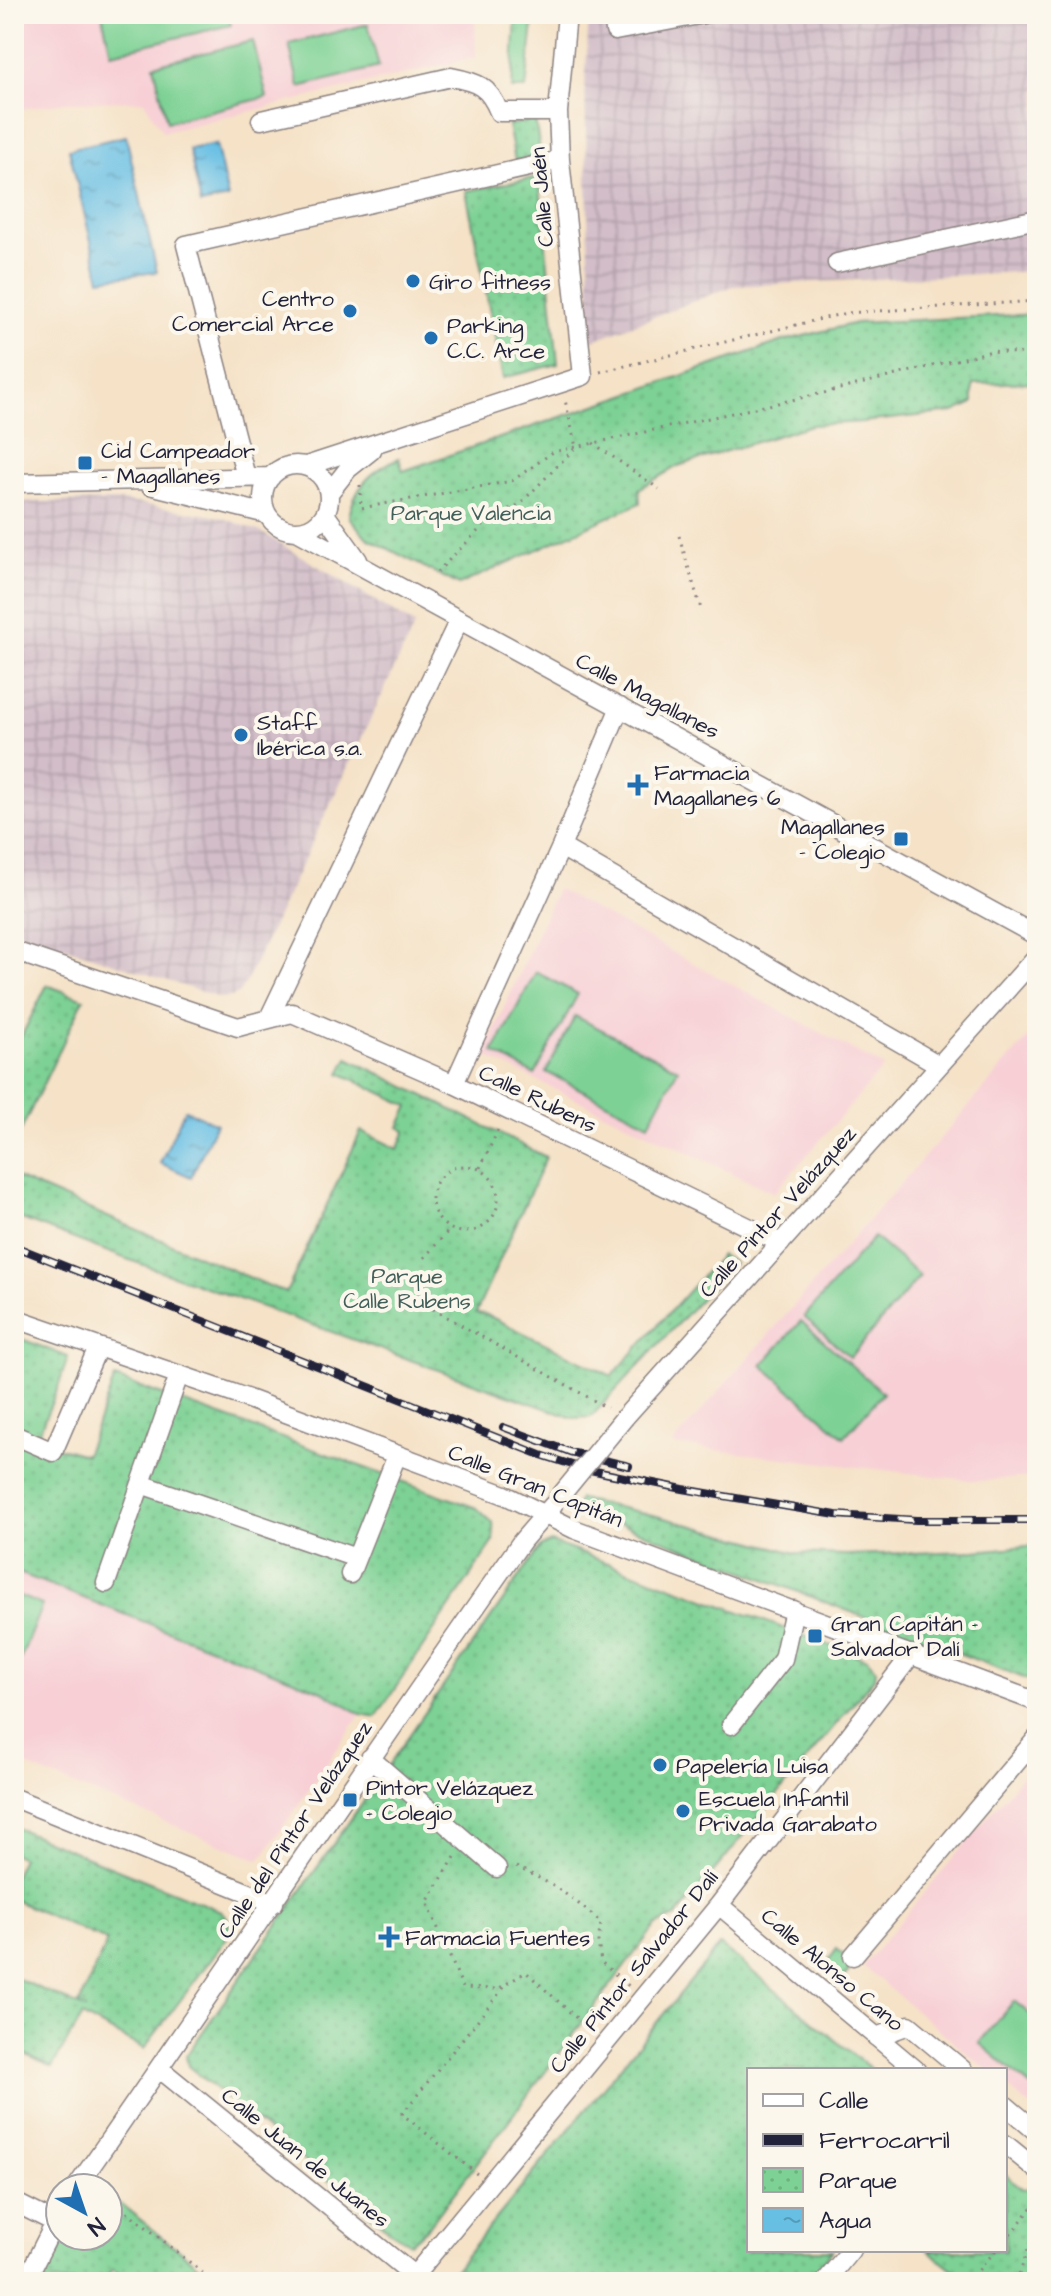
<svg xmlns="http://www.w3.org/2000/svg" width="1051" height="2296" font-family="'Architects Daughter',sans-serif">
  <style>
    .built { fill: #f7cfd5 }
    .industrial { fill: url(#industrial-grid) }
    .grass { fill: url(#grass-tufts); stroke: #507a68; stroke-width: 2 }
    .park { fill: url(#park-dots); stroke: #507a68; stroke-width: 2 }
    .pitch { fill: #7dd194; stroke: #507a68; stroke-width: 2 }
    .water { fill: url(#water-ripples); stroke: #447090; stroke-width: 2 }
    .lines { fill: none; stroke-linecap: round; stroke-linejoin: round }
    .minor-casing { stroke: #8c8281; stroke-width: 21 }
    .path { stroke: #8c8281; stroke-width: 3; stroke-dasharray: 2 6; stroke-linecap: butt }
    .minor { stroke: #fff; stroke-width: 18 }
    .rail-casing { stroke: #22223b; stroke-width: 8 }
    .rail { stroke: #fbf7ec; stroke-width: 5; stroke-dasharray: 15; stroke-linecap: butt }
    .minor-bridge-casing { stroke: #8c8281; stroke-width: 21; stroke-linecap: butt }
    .minor-bridge { stroke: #fff; stroke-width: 18 }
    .poi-dot { fill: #1f6fb2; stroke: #fbf7ec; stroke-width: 3 }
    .labels { text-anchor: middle; stroke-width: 8; stroke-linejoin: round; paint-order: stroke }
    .street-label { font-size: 22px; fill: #22223b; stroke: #fbf7ec }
    .poi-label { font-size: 22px; fill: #22223b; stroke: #fbf7ec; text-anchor: start }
    .park-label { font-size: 22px; fill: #425f5a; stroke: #fbf7ec }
  </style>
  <defs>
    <pattern id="industrial-grid" width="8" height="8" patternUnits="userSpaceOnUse" patternTransform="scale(2)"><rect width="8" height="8" fill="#d2bdc8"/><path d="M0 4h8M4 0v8" fill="none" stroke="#b4a2ad"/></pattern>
    <pattern id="grass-tufts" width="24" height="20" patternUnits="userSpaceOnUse" patternTransform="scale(2)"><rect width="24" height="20" fill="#7dd194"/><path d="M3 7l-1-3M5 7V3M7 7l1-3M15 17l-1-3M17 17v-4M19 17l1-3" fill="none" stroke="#6cb380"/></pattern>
    <pattern id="park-dots" width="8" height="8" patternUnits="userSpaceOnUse" patternTransform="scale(2)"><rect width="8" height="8" fill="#7dd194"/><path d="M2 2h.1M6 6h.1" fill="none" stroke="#6cb380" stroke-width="1.8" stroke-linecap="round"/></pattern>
    <pattern id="water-ripples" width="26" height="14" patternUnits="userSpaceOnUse" patternTransform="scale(2)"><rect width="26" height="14" fill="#67bfe4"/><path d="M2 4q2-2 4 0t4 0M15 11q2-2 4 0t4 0" fill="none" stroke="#549bba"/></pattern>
  </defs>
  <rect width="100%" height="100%" fill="#fbf7ec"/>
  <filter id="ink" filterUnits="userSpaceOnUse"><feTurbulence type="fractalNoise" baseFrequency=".0125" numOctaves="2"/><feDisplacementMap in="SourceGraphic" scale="16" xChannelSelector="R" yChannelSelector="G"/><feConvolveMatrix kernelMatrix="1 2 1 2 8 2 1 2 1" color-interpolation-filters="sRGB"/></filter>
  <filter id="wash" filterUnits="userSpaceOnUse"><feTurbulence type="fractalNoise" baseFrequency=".006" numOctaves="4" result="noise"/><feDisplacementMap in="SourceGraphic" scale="32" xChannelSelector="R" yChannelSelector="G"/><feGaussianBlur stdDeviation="1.8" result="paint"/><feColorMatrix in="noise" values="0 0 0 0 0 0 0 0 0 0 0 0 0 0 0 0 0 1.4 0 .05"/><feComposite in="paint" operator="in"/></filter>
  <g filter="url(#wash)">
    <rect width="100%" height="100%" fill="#f5e2c7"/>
    <!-- built -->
    <path class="built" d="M14 14H475L476 57 163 132 144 101 66 102 14 110Z
      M557 889 884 1067 774 1193 483 1055Z
      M1037 1028V1477L977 1481 672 1445Z
      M14 1571 322 1691 361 1714 260 1860 14 1761Z
      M1037 1758V2112L1005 2085V2070H987L863 1966Z"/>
    <!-- industrial -->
    <path class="industrial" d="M589 14H1037V271L733 286 591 341 585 89Z
      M123 501 220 517 261 532 415 625 246 982 238 994 231 997 220 998 14 930V502Z"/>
    <!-- grass -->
    <path class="grass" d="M516 14 534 15 526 89H512Z
      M837 1949 855 1964 841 1980 824 1966Z"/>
    <!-- park -->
    <path class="park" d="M535 120 541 156 515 161 508 125Z
      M539 177 558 364 503 378 466 191Z
      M1037 314V382L973 384V403L954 412 863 422 811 425 678 466 639 489 640 503 459 585 367 538 349 517C354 487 372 470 399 458L403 471 783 341 856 323Z
      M47 985 84 999 14 1145V1051Z
      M348 1058 546 1157 476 1313 485 1314 612 1376 721 1255 734 1263 591 1417 573 1418 124 1258 14 1216V1177L286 1293 361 1131 398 1149 406 1131 399 1127 409 1106 340 1073Z
      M14 1336 68 1357 58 1388 35 1441 85 1455 115 1378 477 1508 493 1523 494 1541 376 1717 361 1714 322 1691 14 1571Z
      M579 1499 653 1515 796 1553 845 1555 975 1551 1037 1545V1683L576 1507Z
      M551 1542 867 1659 876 1669 875 1677 676 1917 656 1925 430 2225 410 2243 390 2231 188 2066 186 2056 541 1546Z
      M14 1827 221 1911 229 1920V1935L144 2049 82 2016 52 2067 14 2049V1977L86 2009 79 2005 107 1941 14 1900V1875L22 1858 14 1854Z
      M720 1945 872 2070H749V2250H833L807 2282H461L451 2274Z
      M1005 2174 1023 2189 1037 2187V2282H949L956 2272 928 2250H1005Z
      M108 2194 219 2282H129L113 2269 101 2282H38L62 2236H108Z"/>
    <!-- pitch -->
    <path class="pitch" d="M102 14H228L231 25 111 53Z
      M368 24 379 67 299 87 289 44Z
      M253 41 267 97 167 122 154 65Z
      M536 972 578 994 535 1075 493 1052Z
      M575 1016 678 1069 649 1124 546 1072Z
      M874 1237 920 1276 850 1357 804 1317Z
      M801 1321 883 1393 844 1437 762 1365Z
      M14 1594 42 1605 14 1675Z
      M1014 2001 1037 2020V2092L979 2043Z"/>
    <!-- water -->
    <path class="water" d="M126 136 157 272 100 279 69 149Z
      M216 144 228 198 201 204 189 149Z
      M185 1109 216 1124 191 1177 160 1163Z"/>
  </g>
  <g filter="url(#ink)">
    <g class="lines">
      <!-- minor casing -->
      <g class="minor-casing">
        <path id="minor" d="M613 14 615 31 704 14
          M261 120 451 77C477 82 489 86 499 112H558
          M837 263 1037 219
          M263 498a33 33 0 1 1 66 0a33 33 0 1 1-66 0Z
          M306 466 583 376 560 160 558 112 567 14
          M246 477 186 245 560 160
          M14 483 271 477
          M150 485 267 514
          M329 493 348 469 372 450
          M325 514 358 560
          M297 531 1037 936
          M561 847 620 707
          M14 951 238 1027 292 1013 454 1084 781 1243
          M269 1018 459 620
          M454 1084 561 847 939 1065
          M14 1318 235 1394 505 1495 574 1529 1037 1702
          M625 1417 1037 956
          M14 1435 53 1452 98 1347
          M141 1484 356 1558
          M350 1574 397 1455
          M106 1583 179 1375
          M731 1725 783 1659 794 1610
          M370 1758 497 1868
          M14 1798 274 1903
          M719 1905 916 2070
          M853 1956 1037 1738
          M876 2037 909 2025 963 2070
          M160 2069 422 2282
          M1005 2105 1037 2132
          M1005 2144 1037 2170
          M76 2188C225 1973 371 1756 522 1541L553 1505
          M14 2202 54 2222
          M414 2276 719 1905 912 1654
          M25 2282 60 2213
          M825 2282 851 2250"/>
      </g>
      <!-- path -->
      <path class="path" d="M600 372 846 313 1037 301
        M593 443 659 489
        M360 485 361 508 512 481 553 452 576 447 828 392 992 351 1037 355
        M679 536 701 609
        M437 572 491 518 520 504 576 447 565 400
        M432 1199a33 33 0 1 1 66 0a33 33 0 1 1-66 0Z
        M480 1168 499 1128
        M424 1258 450 1229
        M433 1309 607 1408
        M455 1857 427 1902 463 1988 498 1989 526 1972 593 2033
        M516 1867C550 1882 573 1897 601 1923L598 1942 601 1962 630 1987
        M477 2174 402 2114 505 1986
        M108 2196 214 2282
        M1005 2240 1037 2202
        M968 2282 996 2250
        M1016 2282 1037 2226"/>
      <!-- minor -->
      <use href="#minor" class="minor"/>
      <!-- rail casing -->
      <g class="rail-casing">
        <path id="rail" d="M14 1246 541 1455 585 1469 683 1489 836 1515 916 1520H1037
          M503 1427 570 1452 629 1466"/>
      </g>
      <!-- rail -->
      <use href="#rail" class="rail"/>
      <!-- minor-bridge casing -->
      <g class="minor-bridge-casing">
        <path id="minor-bridge" d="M557 1500 625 1417"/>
      </g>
      <!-- minor-bridge -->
      <use href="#minor-bridge" class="minor-bridge"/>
    </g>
  </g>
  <!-- markers -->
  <g class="poi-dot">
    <circle cx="413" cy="281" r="8"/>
    <circle cx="350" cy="311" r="8"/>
    <circle cx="431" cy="338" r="8"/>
    <rect x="77" y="455" width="16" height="16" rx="4"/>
    <circle cx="241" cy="735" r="8"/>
    <path d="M634 773h8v8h8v8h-8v8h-8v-8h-8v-8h8z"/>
    <rect x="893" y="831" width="16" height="16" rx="4"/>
    <rect x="807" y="1628" width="16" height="16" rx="4"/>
    <circle cx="660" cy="1765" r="8"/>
    <rect x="342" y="1792" width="16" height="16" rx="4"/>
    <circle cx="683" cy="1811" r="8"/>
    <path d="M385 1925h8v8h8v8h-8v8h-8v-8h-8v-8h8z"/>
  </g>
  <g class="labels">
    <!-- street labels -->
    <g class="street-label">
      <text transform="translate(541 197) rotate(-95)" y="8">Calle Jaén</text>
      <text transform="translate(648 695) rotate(28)" y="8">Calle Magallanes</text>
      <text transform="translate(538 1098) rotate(26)" y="8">Calle Rubens</text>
      <text transform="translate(777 1211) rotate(-48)" y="8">Calle Pintor Velázquez</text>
      <text transform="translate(536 1485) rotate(22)" y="8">Calle Gran Capitán</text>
      <text transform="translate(294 1829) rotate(-56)" y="8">Calle del Pintor Velázquez</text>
      <text transform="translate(833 1969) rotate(40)" y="8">Calle Alonso Cano</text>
      <text transform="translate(633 1971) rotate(-51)" y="8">Calle Pintor Salvador Dalí</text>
      <text transform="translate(306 2157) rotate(39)" y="8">Calle Juan de Juanes</text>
    </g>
    <!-- poi labels -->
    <g class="poi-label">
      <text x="429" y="289">Giro fitness</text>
      <text x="334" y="306" text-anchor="end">Centro<tspan x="334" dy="25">Comercial Arce</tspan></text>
      <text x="447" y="333">Parking<tspan x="447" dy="25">C.C. Arce</tspan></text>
      <text x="101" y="458">Cid Campeador<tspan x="101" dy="25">- Magallanes</tspan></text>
      <text x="257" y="730">Staff<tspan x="257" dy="25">Ibérica s.a.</tspan></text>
      <text x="654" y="780">Farmacia<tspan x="654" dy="25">Magallanes 6</tspan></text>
      <text x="885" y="834" text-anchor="end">Magallanes<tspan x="885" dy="25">- Colegio</tspan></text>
      <text x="831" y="1631">Gran Capitán -<tspan x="831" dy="25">Salvador Dalí</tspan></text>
      <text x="676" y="1773">Papelería Luisa</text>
      <text x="366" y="1795">Pintor Velázquez<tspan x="366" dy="25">- Colegio</tspan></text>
      <text x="699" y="1806">Escuela Infantil<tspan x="699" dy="25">Privada Garabato</tspan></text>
      <text x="405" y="1945">Farmacia Fuentes</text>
    </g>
    <!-- park labels -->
    <g class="park-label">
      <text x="471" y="520">Parque Valencia</text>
      <text x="407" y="1283">Parque<tspan x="407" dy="25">Calle Rubens</tspan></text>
    </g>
  </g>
  <!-- margin -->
  <rect width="1051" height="2296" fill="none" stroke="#fbf7ec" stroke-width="48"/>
  <!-- legend -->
  <rect x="747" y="2068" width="260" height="184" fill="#fbf7ec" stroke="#a4a2a5" stroke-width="2"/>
  <rect x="763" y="2094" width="40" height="12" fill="#ffffff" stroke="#a4a2a5" stroke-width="2"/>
  <text x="819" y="2108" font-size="24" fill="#22223b">Calle</text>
  <rect x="763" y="2134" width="40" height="12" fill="#22223b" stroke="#a4a2a5" stroke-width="2"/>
  <text x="819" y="2148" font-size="24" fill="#22223b">Ferrocarril</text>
  <rect x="763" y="2168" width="40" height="24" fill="url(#park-dots)" stroke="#a4a2a5" stroke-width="2"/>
  <text x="819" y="2188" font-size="24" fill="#22223b">Parque</text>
  <rect x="763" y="2208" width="40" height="24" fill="url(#water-ripples)" stroke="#a4a2a5" stroke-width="2"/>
  <text x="819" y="2228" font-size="24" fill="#22223b">Agua</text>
  <!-- north arrow -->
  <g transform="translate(84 2212) rotate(140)"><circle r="38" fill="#fbf7ec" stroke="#a4a2a5" stroke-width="2"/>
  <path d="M0-6L14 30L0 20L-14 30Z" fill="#1f6fb2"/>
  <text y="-12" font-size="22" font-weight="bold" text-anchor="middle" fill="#22223b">N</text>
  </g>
</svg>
